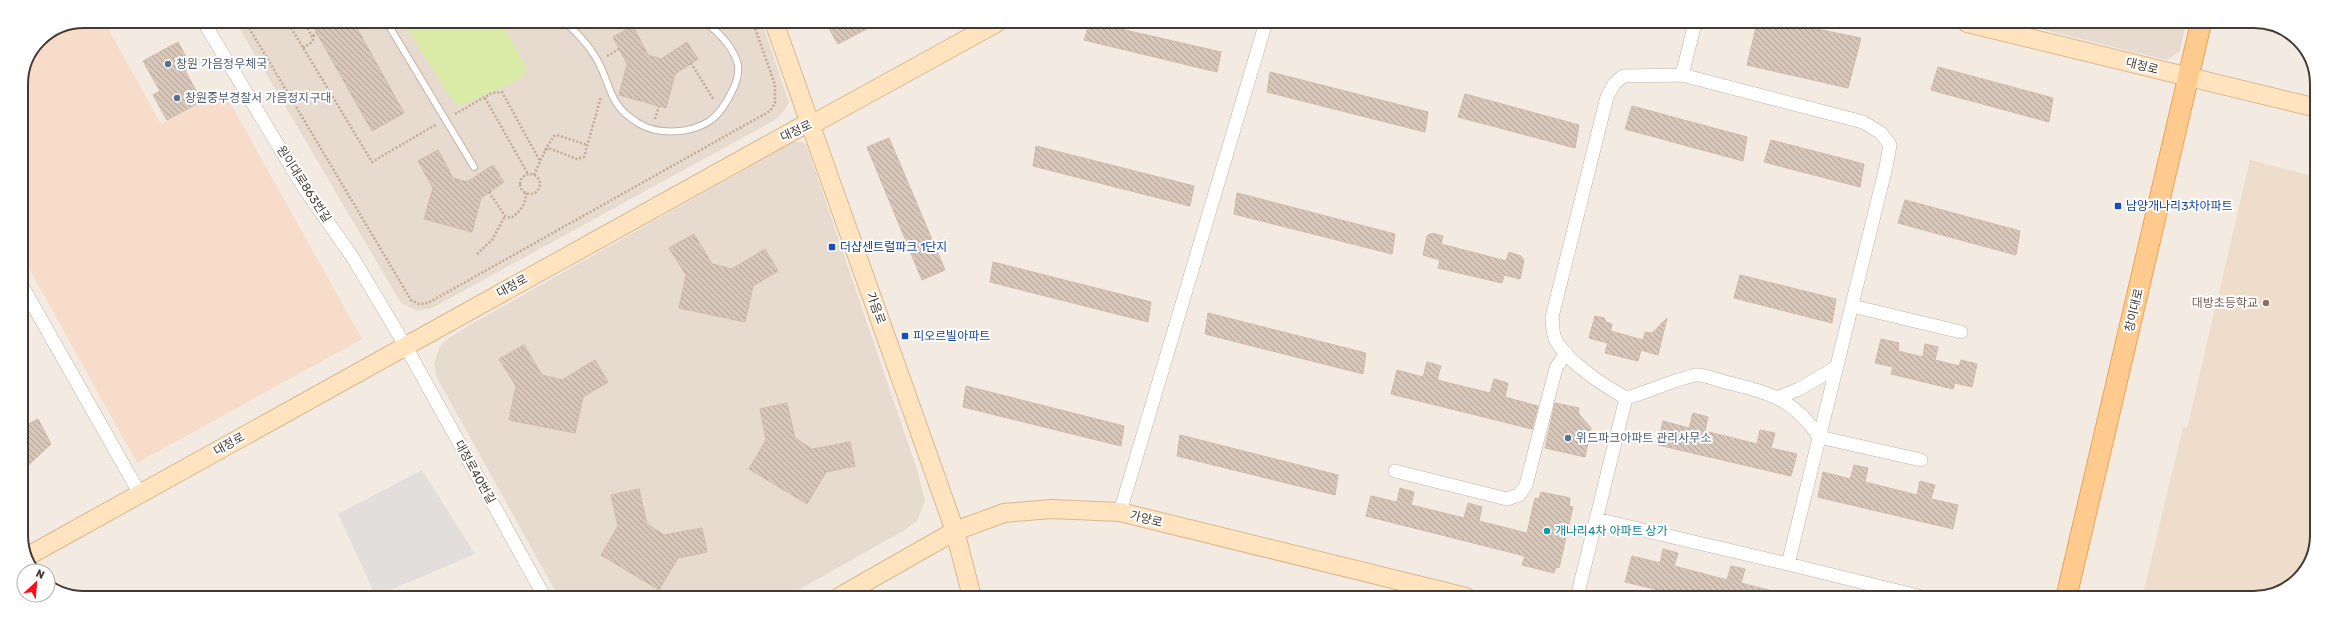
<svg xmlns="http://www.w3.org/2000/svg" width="2338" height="619" font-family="Rubik,'Noto Sans KR',sans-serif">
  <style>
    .residential { fill: #e7dbcf }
    .commercial { fill: #f7dcca }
    .education { fill: #edddca }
    .park { fill: #d9eba6 }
    .parking { fill: #e2dedb }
    .building { fill: url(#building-back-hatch); stroke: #d0baa9 }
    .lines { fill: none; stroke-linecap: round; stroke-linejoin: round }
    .lane-casing { stroke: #c1b3a7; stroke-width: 8 }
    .street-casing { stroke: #c1b3a7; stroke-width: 14 }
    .secondary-casing { stroke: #d9b88f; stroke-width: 20 }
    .primary-casing { stroke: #eda355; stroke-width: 22 }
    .path { stroke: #c2a994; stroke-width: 2.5; stroke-dasharray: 2 2; stroke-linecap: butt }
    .lane { stroke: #fff; stroke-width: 6 }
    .street { stroke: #fff; stroke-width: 13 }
    .secondary { stroke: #ffe4bf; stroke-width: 18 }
    .primary { stroke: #ffca8e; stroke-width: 20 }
    .service-dot { fill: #5c6f8a; stroke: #fff; stroke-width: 1.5 }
    .transit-dot { fill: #1a4fb4; stroke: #fff; stroke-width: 1.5 }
    .education-dot { fill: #8d6e63; stroke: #fff; stroke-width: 1.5 }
    .culture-dot { fill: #0f9aa8; stroke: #fff; stroke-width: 1.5 }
    .labels { text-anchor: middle; stroke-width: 4; stroke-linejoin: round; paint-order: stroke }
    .service-label { font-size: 12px; fill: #4e5e75; stroke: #fff; text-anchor: start }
    .street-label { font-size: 12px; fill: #443a32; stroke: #fff }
    .transit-label { font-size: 12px; fill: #164399; stroke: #fff; text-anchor: start }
    .education-label { font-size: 12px; fill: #785e54; stroke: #fff; text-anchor: end }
    .culture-label { font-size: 12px; fill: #0d838f; stroke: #fff; text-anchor: start }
    .rim { fill: none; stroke: #443a32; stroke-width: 2 }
  </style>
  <defs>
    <pattern id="building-back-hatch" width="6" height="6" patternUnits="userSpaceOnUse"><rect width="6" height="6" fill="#d8c6b9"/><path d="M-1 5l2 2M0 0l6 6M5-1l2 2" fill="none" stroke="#b1a297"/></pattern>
  </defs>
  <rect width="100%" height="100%" fill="#f3eae2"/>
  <!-- residential -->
  <path class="residential" d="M235 21 762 22 789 103 783 112 775 120 432 308 418 311 401 303Z
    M2016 23H2186L2180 51 2167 60Z
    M794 142H803L807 146 917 470 925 500 917 521 903 531 786 597 558 596 437 378 434 364 439 348 446 340 468 326Z"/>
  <!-- commercial -->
  <path class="commercial" d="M84 21H104L161 124 223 90 362 339 137 463 21 254V84L40 39Z"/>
  <!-- education -->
  <path class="education" d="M2250 160 2316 177 2315 551 2292 585 2254 598H2142L2183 427 2187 428Z"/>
  <!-- park -->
  <path class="park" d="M402 21H500L527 68 522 78 460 106 454 102Z"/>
  <!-- parking -->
  <path class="parking" d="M422 470 475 554 376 596 338 514Z"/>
  <!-- building -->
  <path class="building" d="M327 21H353L404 113 372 131 314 28Z
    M825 22H880L838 44Z
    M1090 22 1221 52 1217 72 1084 40Z
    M1757 23H1787L1861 38 1848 88 1747 65Z
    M633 26 648 55 661 59 687 42 698 59 675 74 666 108 619 95 627 64 613 37Z
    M178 42 192 68 185 71 202 101 167 120 153 95 160 91 143 61Z
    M1938 67 2053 98 2049 122 1931 90Z
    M1270 72 1428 112 1425 132 1267 92Z
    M1465 94 1579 125 1575 148 1458 117Z
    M1632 106 1747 137 1743 161 1625 129Z
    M889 138 945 270 922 280 867 147Z
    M1771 140 1864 164 1860 187 1764 162Z
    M1036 146 1194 186 1190 206 1033 166Z
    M438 150 453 178 467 182 493 165 504 182 481 198 472 232 424 219 433 188 418 161Z
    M1237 193 1395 234 1392 254 1234 214Z
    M1905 200 2020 231 2016 255 1898 223Z
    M1432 233 1443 236 1441 244 1506 261 1509 252 1521 256 1524 260 1520 279 1504 275 1502 283 1438 268 1440 260 1423 255 1427 236Z
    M694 234 712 264 732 269 765 249 778 271 753 286 745 322 679 308 686 275 669 248Z
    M993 262 1151 302 1148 322 990 282Z
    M1740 275 1836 299 1832 323 1734 298Z
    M1208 313 1366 353 1363 374 1205 334Z
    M1595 316 1604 318 1606 322 1612 324 1608 343 1589 338Z
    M1667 318 1658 355 1641 350 1638 361 1605 353 1611 331 1643 340 1645 332 1652 333Z
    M1881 339 1899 343 1898 351 1923 357 1925 344 1938 347 1935 360 1959 366 1961 360 1977 364 1972 387 1955 383 1953 389 1891 374 1893 367 1875 363Z
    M524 345 542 375 562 380 595 360 608 382 583 397 575 433 509 420 516 386 499 359Z
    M1427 362 1441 366 1437 380 1490 393 1494 379 1508 383 1505 397 1538 406 1532 429 1391 394 1397 370 1423 377Z
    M966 386 1124 426 1121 446 963 407Z
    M787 403 795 438 812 449 850 442 855 466 826 472 807 504 749 469 766 440 760 409Z
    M1555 403 1579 408 1578 413 1591 428 1585 457 1545 448Z
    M1693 413 1708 417 1705 431 1757 444 1760 430 1775 433 1771 448 1797 454 1791 476 1658 445 1663 421 1689 428Z
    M38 419 51 444 21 472V428Z
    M1180 435 1338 475 1335 495 1177 456Z
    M1854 465 1868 468 1865 482 1917 495 1920 481 1935 485 1931 499 1958 505 1953 529 1818 497 1823 472 1850 479Z
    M1400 488 1414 492 1411 505 1464 518 1468 503 1482 507 1479 521 1527 533 1535 498 1539 499 1541 492 1570 498 1569 506 1573 507 1559 568 1556 567 1554 573 1522 565 1525 556 1521 555 1366 516 1371 496 1397 502Z
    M639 489 647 524 664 535 702 528 707 552 678 558 659 590 601 555 618 526 611 495Z
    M1663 549 1678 553 1674 566 1727 580 1731 566 1745 569 1741 583 1780 593V598L1688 597 1625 582 1632 556 1660 563Z"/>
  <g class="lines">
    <!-- lane casing -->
    <g class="lane-casing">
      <path id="lane" d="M386 21 474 167
        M564 21C576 32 588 44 596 58 612 85 607 104 638 123 657 135 688 134 708 122 718 116 727 102 732 91 736 84 739 74 738 65 734 48 718 32 705 22"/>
    </g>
    <!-- street casing -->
    <g class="street-casing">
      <path id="street" d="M203 21 304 188 353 258 406 347 544 596
        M1695 23 1682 75 1623 76 1614 84 1607 97 1552 317C1553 323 1552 332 1555 338 1564 360 1606 387 1626 398 1649 392 1672 380 1696 375 1704 374 1717 380 1725 382 1767 392 1795 399 1819 437L1921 460
        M21 284 140 494
        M1852 306 1961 332
        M1779 397 1799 389 1837 367
        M1395 471 1507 499 1519 495 1526 485 1556 368 1566 353
        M1120 512 1266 22
        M1596 519 1788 564 1886 167 1890 145 1881 133 1863 122 1682 75
        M1788 564 1926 598
        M1577 597 1626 398"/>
    </g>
    <!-- secondary casing -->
    <g class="secondary-casing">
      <path id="secondary" d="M774 22 955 531 972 597
        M1967 23 2317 108
        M28 556 804 125H811L998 22
        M839 597 955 531 1004 513 1051 509 1120 512 1466 597"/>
    </g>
    <!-- primary casing -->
    <g class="primary-casing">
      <path id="primary" d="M2066 598 2201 23"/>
    </g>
    <!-- path -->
    <path class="path" d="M245 21 411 300 419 304 428 303 770 111 775 103V85L753 22
      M287 21 372 162 437 124
      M585 28 596 21
      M313 36 317 33
      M303 48 312 42 313 39 304 21
      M607 56 619 49
      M691 63 714 100
      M485 98 528 174
      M455 114 492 93 502 92 540 161
      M655 119 659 106
      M545 150 554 136 557 135 587 145
      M520 184a10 10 0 1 1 20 0a10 10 0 1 1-20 0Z
      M534 175 545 151 548 148 577 159 584 157 601 97
      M489 192 505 216 510 218C519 214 526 204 526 193
      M477 254 492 240 505 216"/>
    <!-- lane -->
    <use href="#lane" class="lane"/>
    <!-- street -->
    <use href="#street" class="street"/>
    <!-- secondary -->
    <use href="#secondary" class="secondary"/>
    <!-- primary -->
    <use href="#primary" class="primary"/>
  </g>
  <!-- markers -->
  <g class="service-dot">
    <circle cx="168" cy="64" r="4"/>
    <circle cx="177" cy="98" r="4"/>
    <circle cx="1568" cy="438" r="4"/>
  </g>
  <g class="transit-dot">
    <rect x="2114" y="202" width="8" height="8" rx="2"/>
    <rect x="828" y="243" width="8" height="8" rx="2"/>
    <rect x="901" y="332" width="8" height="8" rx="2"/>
  </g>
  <circle class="education-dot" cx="2266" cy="303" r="4"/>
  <circle class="culture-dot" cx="1547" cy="531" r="4"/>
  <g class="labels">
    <!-- service labels -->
    <g class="service-label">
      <text x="176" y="68">창원 가음정우체국</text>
      <text x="185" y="102">창원중부경찰서 가음정지구대</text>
      <text x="1576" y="442">위드파크아파트 관리사무소</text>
    </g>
    <!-- street labels -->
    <g class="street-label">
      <text transform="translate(2142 66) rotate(14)" y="4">대정로</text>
      <text transform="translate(796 131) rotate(-25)" y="4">대정로</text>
      <text transform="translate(304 184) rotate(57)" y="4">원이대로863번길</text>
      <text transform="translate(512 286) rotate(-29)" y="4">대정로</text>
      <text transform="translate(876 308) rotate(70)" y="4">가음로</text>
      <text transform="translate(2134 310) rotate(-77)" y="4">창이대로</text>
      <text transform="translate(229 444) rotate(-29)" y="4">대정로</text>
      <text transform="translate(475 472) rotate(61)" y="4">대정로40번길</text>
      <text transform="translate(1146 519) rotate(14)" y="4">가양로</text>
    </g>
    <!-- transit labels -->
    <g class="transit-label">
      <text x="2126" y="210">남양개나리3차아파트</text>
      <text x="840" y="251">더샵센트럴파크 1단지</text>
      <text x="913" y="340">피오르빌아파트</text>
    </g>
    <!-- education labels -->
    <g class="education-label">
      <text x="2258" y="307">대방초등학교</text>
    </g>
    <!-- culture labels -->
    <g class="culture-label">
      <text x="1555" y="535">개나리4차 아파트 상가</text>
    </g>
  </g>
  <!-- crop -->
  <path d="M0 0H2338V619H0ZM84 28H2254A56 56 0 0 1 2310 84V535A56 56 0 0 1 2254 591H84A56 56 0 0 1 28 535V84A56 56 0 0 1 84 28Z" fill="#fff" fill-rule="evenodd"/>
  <path class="rim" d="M84 28H2254A56 56 0 0 1 2310 84V535A56 56 0 0 1 2254 591H84A56 56 0 0 1 28 535V84A56 56 0 0 1 84 28Z"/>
  <!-- north arrow -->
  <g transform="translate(36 583) rotate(26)"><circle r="19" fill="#ffffff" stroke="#b4b0ad"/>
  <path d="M0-3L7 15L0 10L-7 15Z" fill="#ff0c16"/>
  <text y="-6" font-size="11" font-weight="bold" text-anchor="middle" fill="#443a32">N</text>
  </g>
</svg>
